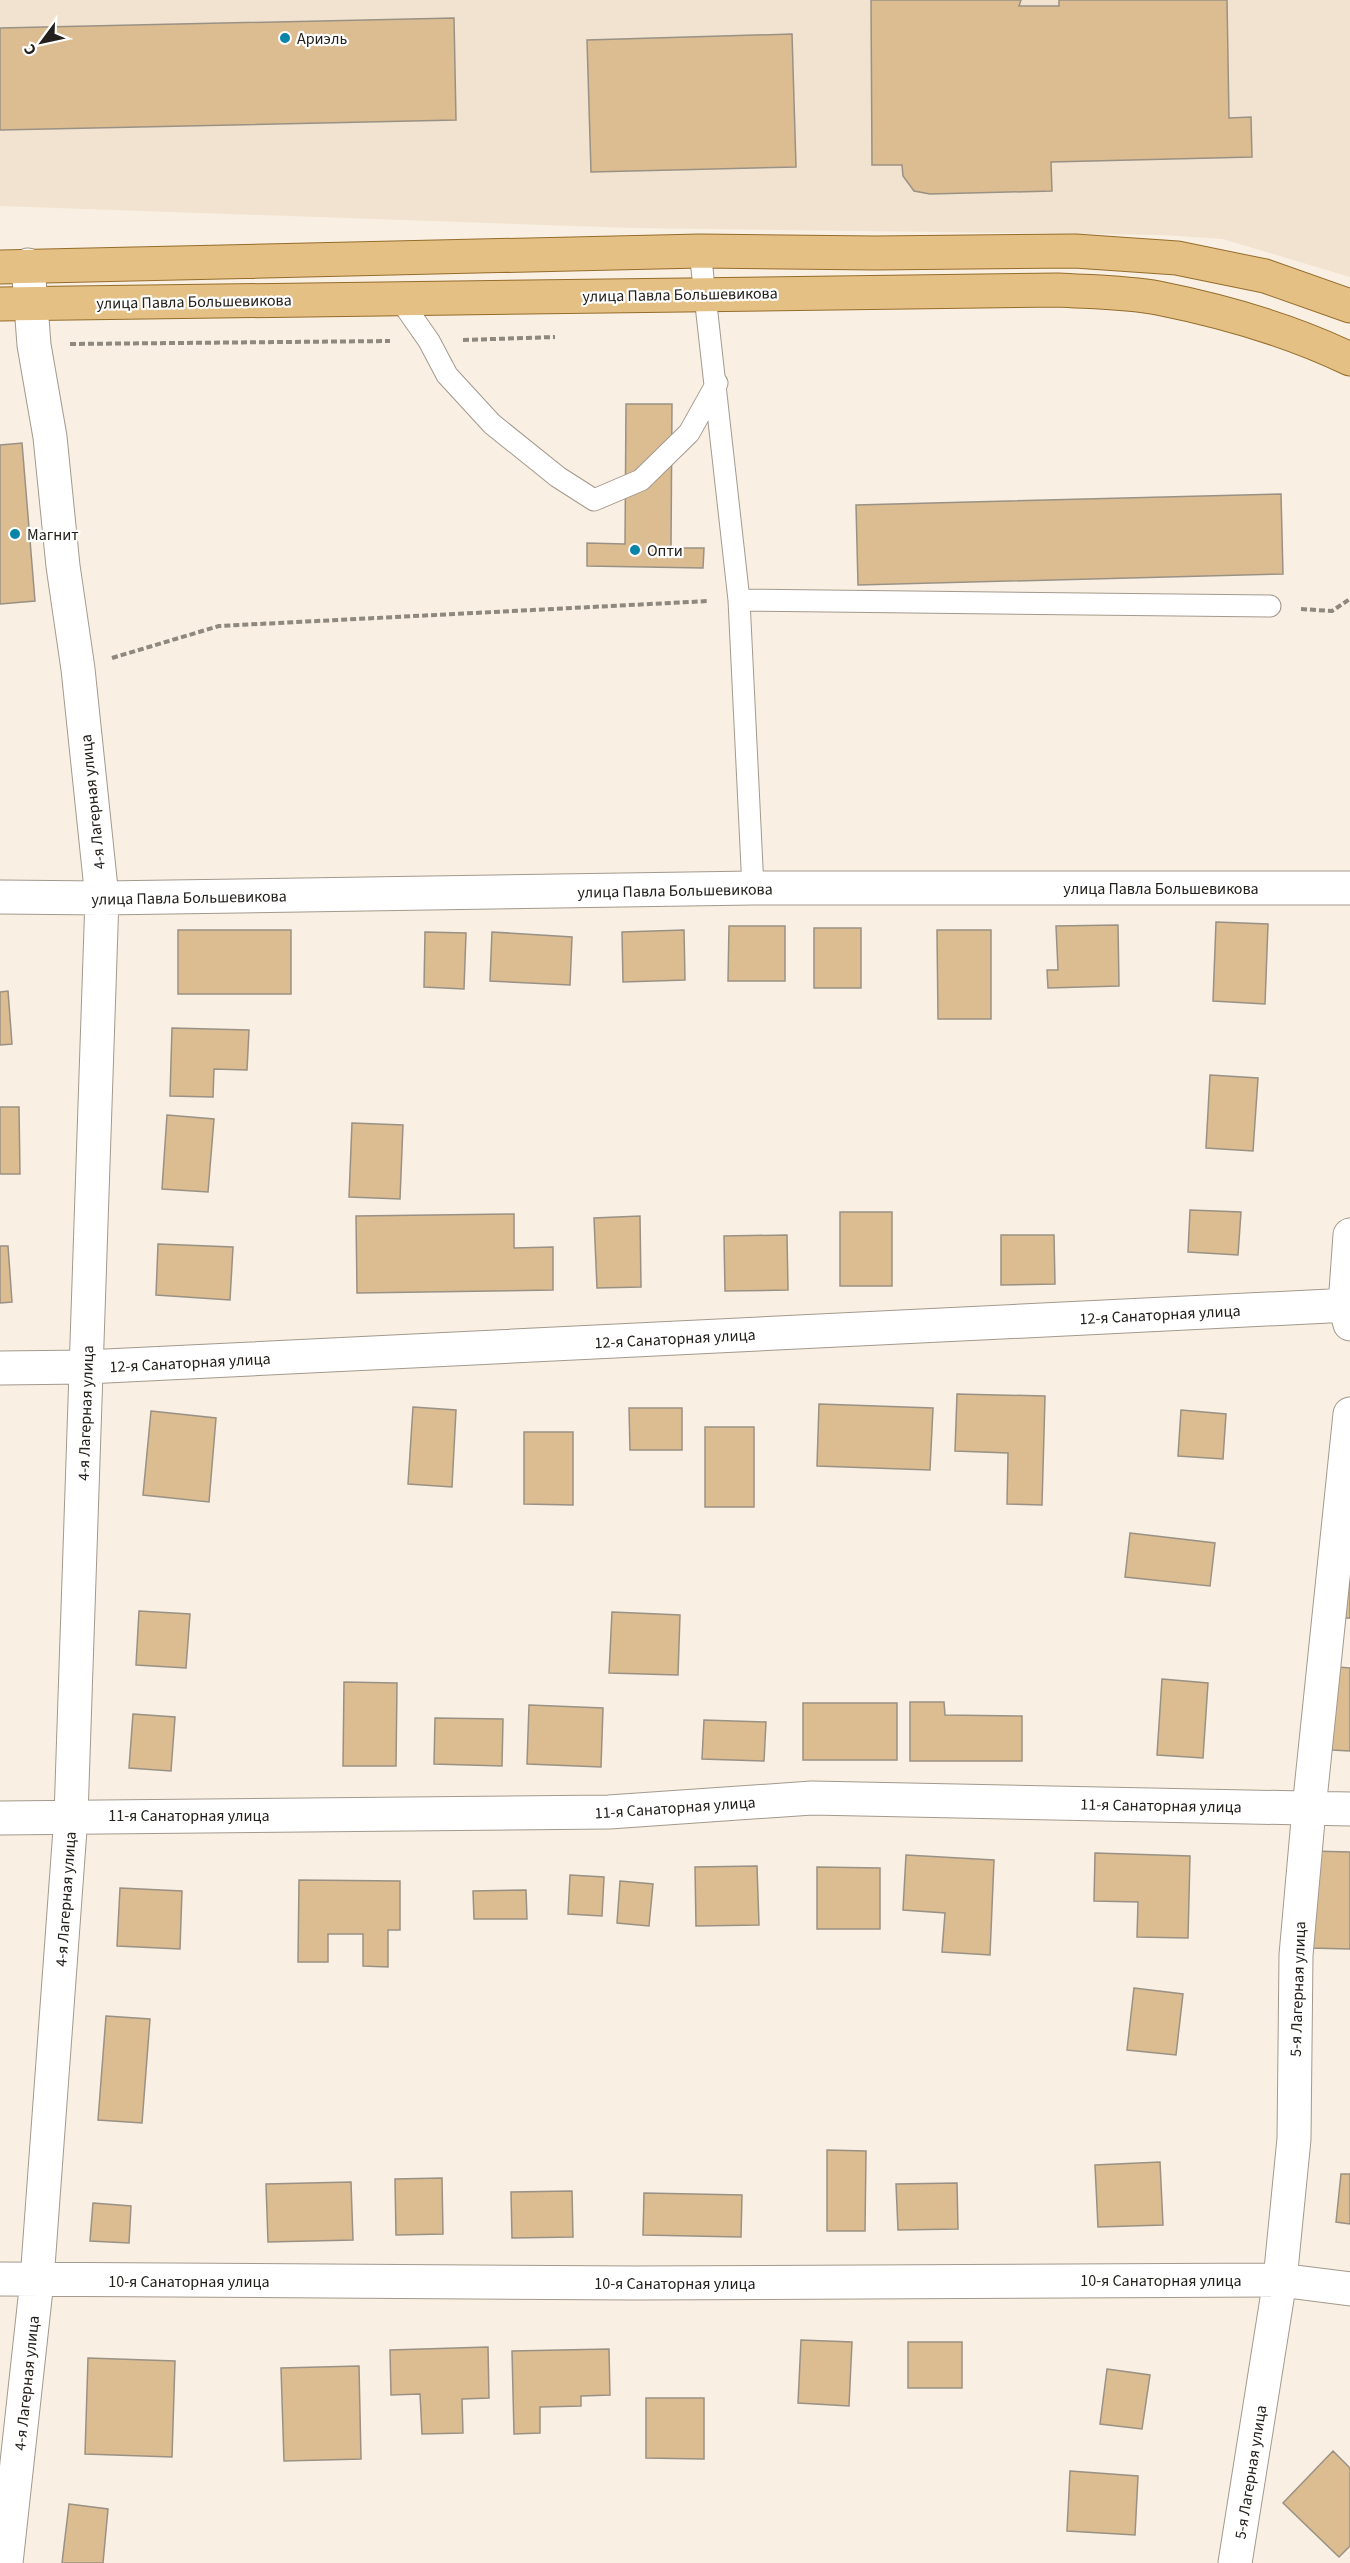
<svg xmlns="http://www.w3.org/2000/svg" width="1350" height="2563" font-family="'Source Sans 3',sans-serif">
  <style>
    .built { fill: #f1e3cf }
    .building { fill: #dcbd92; stroke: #9a9185; stroke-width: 1.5 }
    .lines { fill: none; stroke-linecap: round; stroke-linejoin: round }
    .lane-casing { stroke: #a3998d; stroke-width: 23 }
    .street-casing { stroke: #a3998d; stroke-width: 35 }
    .primary-casing { stroke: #956d2b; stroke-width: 35 }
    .path { stroke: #8f887f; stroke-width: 4; stroke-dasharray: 6 3; stroke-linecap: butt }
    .lane { stroke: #fff; stroke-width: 21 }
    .street { stroke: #fff; stroke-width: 33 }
    .primary { stroke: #e4c085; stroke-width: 33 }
    .poi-dot { fill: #0785a9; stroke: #fff; stroke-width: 2 }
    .labels { text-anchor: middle; stroke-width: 4.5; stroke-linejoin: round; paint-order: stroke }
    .poi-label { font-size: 16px; fill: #24201b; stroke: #fff; text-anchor: start }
    .street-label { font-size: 16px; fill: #24201b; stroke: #fff }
  </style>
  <rect width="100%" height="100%" fill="#f9efe2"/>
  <!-- built -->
  <path class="built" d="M0 0H1350V277L1223 239 1162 235 634 228 0 206Z"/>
  <!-- building -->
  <path class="building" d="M871 0H1021L1019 6H1059V0H1227L1229 118 1251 117 1252 157 1051 162 1052 191 930 194 914 191 903 176 902 165H872Z
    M454 18 456 120 0 130V28Z
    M792 34 796 167 591 172 587 40Z
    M626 404H672L671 548H704L703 568 587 566V543L625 544Z
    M22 443 35 601 0 604V445Z
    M1281 494 1283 574 858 585 856 505Z
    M1216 922 1268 924 1265 1004 1213 1001Z
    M1118 925 1119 986 1048 988 1047 970H1058L1056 926Z
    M729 926H785V981H728Z
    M814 928H861V988H814Z
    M178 930H291V994H178Z
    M684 930 685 980 623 982 622 932Z
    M937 930H991V1019H938Z
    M425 932 466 933 464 989 424 987Z
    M492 932 572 937 570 985 490 981Z
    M8 991 12 1044 0 1045V992Z
    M172 1028 249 1030 247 1070 214 1069 213 1097 170 1096Z
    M1210 1075 1258 1078 1253 1151 1206 1148Z
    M0 1107H19L20 1174H0Z
    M167 1115 214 1119 208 1192 162 1189Z
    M352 1123 403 1125 400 1199 349 1197Z
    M1190 1210 1241 1212 1238 1255 1188 1252Z
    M840 1212H892V1286H840Z
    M514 1214V1248L553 1247V1290L357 1293 356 1216Z
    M640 1216 641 1287 597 1288 594 1218Z
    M787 1235 788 1290 725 1291 724 1236Z
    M1001 1235H1054L1055 1284 1001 1285Z
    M158 1244 233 1247 230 1300 156 1295Z
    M0 1246H8L12 1302 0 1303Z
    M957 1394 1045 1396 1042 1505 1007 1504 1008 1453 955 1451Z
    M819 1404 933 1408 930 1470 817 1466Z
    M413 1407 456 1410 452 1487 408 1484Z
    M629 1408H682V1450H630Z
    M1181 1410 1226 1414 1223 1459 1178 1456Z
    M151 1411 216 1418 209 1502 143 1495Z
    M705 1427H754V1507H705Z
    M524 1432H573V1505L524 1504Z
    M1130 1533 1215 1543 1210 1586 1125 1577Z
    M1350 1560V1618H1343Z
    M139 1611 190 1614 186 1668 136 1665Z
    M612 1612 680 1615 678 1675 609 1673Z
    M1337 1667 1350 1668V1751L1332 1750Z
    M1162 1679 1208 1683 1203 1758 1157 1755Z
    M344 1682 397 1683 396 1766H343Z
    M910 1702H944L945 1715 1022 1716V1761H910Z
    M803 1703H897V1760H803Z
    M529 1705 603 1708 601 1767 527 1764Z
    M133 1714 175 1717 171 1771 129 1768Z
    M435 1718 503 1719 502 1766 434 1764Z
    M704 1720 766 1722 764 1761 702 1759Z
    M1311 1851 1350 1852V1949L1310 1948Z
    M1095 1853 1190 1856 1188 1938 1137 1937 1138 1902 1094 1901Z
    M906 1855 994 1860 990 1955 942 1952 945 1913 903 1910Z
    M757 1866 759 1925 696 1926 695 1867Z
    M817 1867 880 1868V1929H817Z
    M570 1875 604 1877 602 1916 568 1914Z
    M299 1880 400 1881V1930H388V1967L363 1966V1934H328V1962H298Z
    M620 1881 653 1884 649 1926 617 1923Z
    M120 1888 182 1891 180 1949 117 1946Z
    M526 1890 527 1919H474L473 1891Z
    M1134 1988 1183 1994 1176 2055 1127 2050Z
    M106 2016 150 2019 142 2123 98 2120Z
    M827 2150 866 2151 865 2231H827Z
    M1160 2162 1163 2225 1098 2227 1095 2165Z
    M1341 2174H1350V2224L1336 2222Z
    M442 2178 443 2234 396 2235 395 2179Z
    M351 2182 353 2240 268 2242 266 2184Z
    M957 2183 958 2229 898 2230 896 2184Z
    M572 2191 573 2237 512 2238 511 2192Z
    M644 2193 742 2195 741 2237 643 2235Z
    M93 2203 131 2206 129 2243 90 2241Z
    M801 2340 852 2342 849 2406 798 2403Z
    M908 2342H962V2388H908Z
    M488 2347 489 2398 462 2399 463 2433 422 2434 420 2394 391 2395 390 2350Z
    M609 2349 610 2395 581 2396V2406L540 2407V2433L514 2434 512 2351Z
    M88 2358 175 2361 172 2457 85 2454Z
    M359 2366 361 2459 284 2461 281 2368Z
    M1107 2369 1150 2375 1142 2429 1100 2424Z
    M646 2398H704V2459L646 2458Z
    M1333 2451 1350 2468V2546L1339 2557 1283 2503Z
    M1070 2471 1138 2476 1135 2535 1067 2531Z
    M69 2504 108 2509 103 2563H62Z"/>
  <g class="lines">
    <!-- lane casing -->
    <g class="lane-casing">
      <path id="lane" d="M700 251 739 600 1270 606
        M399 298 429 341 447 375 492 424 558 477 594 500 641 480 689 433 717 383
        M739 600 753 888"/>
    </g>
    <!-- street casing -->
    <g class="street-casing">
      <path id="street" d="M0 897 102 898 753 888H1350
        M1350 1235 1345 1305 1350 1324
        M0 1368 86 1367 1350 1305
        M0 1818 609 1812 812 1798 1350 1809
        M0 2279 635 2283 1280 2280 1350 2289
        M6 2563 37 2280 71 1816 102 898 78 669 63 566 50 437 34 345 28 265
        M1235 2563 1280 2280 1294 2139 1296 1955 1309 1809 1350 1414"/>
    </g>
    <!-- primary casing -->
    <g class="primary-casing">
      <path id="primary" d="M0 267 700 251 875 253 1075 251 1177 258 1265 276 1350 306
        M0 304 1058 290C1090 292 1126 292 1158 298 1223 311 1290 330 1350 359"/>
    </g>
    <!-- path -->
    <path class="path" d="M463 340 555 337
      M70 344 390 341
      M1301 609 1332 611 1350 599
      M112 658 219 626 709 601"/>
    <!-- lane -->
    <use href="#lane" class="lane"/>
    <!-- street -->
    <use href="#street" class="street"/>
    <!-- primary -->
    <use href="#primary" class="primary"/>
  </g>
  <!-- markers -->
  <g class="poi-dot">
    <circle cx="285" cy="38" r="6"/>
    <circle cx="15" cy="534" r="6"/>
    <circle cx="635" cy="550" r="6"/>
  </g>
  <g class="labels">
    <!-- poi labels -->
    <g class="poi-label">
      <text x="297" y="44">Ариэль</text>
      <text x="27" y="540">Магнит</text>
      <text x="647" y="556">Опти</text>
    </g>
    <!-- street labels -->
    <g class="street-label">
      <text transform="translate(680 294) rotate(-1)" y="6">улица Павла Большевикова</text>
      <text transform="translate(194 301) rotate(-1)" y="6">улица Павла Большевикова</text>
      <text transform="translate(92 802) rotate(-96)" y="6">4-я Лагерная улица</text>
      <text x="1161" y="894">улица Павла Большевикова</text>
      <text transform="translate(675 890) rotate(-1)" y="6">улица Павла Большевикова</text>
      <text transform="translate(189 897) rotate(-1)" y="6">улица Павла Большевикова</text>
      <text transform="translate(1160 1314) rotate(-3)" y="6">12-я Санаторная улица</text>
      <text transform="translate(675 1338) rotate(-3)" y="6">12-я Санаторная улица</text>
      <text transform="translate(190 1362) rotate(-3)" y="6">12-я Санаторная улица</text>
      <text transform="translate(85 1413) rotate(-88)" y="6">4-я Лагерная улица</text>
      <text transform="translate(1161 1805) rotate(1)" y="6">11-я Санаторная улица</text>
      <text transform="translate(675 1807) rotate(-4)" y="6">11-я Санаторная улица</text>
      <text x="189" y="1821">11-я Санаторная улица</text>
      <text transform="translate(65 1899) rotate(-86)" y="6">4-я Лагерная улица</text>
      <text transform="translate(1297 1989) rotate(-88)" y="6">5-я Лагерная улица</text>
      <text x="1161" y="2286">10-я Санаторная улица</text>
      <text x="189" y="2287">10-я Санаторная улица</text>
      <text x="675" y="2289">10-я Санаторная улица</text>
      <text transform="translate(26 2383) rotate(-84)" y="6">4-я Лагерная улица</text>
      <text transform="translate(1250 2472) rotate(-81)" y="6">5-я Лагерная улица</text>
    </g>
  </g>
  <!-- north arrow -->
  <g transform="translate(42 42) rotate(237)" stroke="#ffffff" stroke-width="4.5" paint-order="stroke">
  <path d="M0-4.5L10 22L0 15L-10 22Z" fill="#24201b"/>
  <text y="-9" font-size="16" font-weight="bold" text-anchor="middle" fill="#24201b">С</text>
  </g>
</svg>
